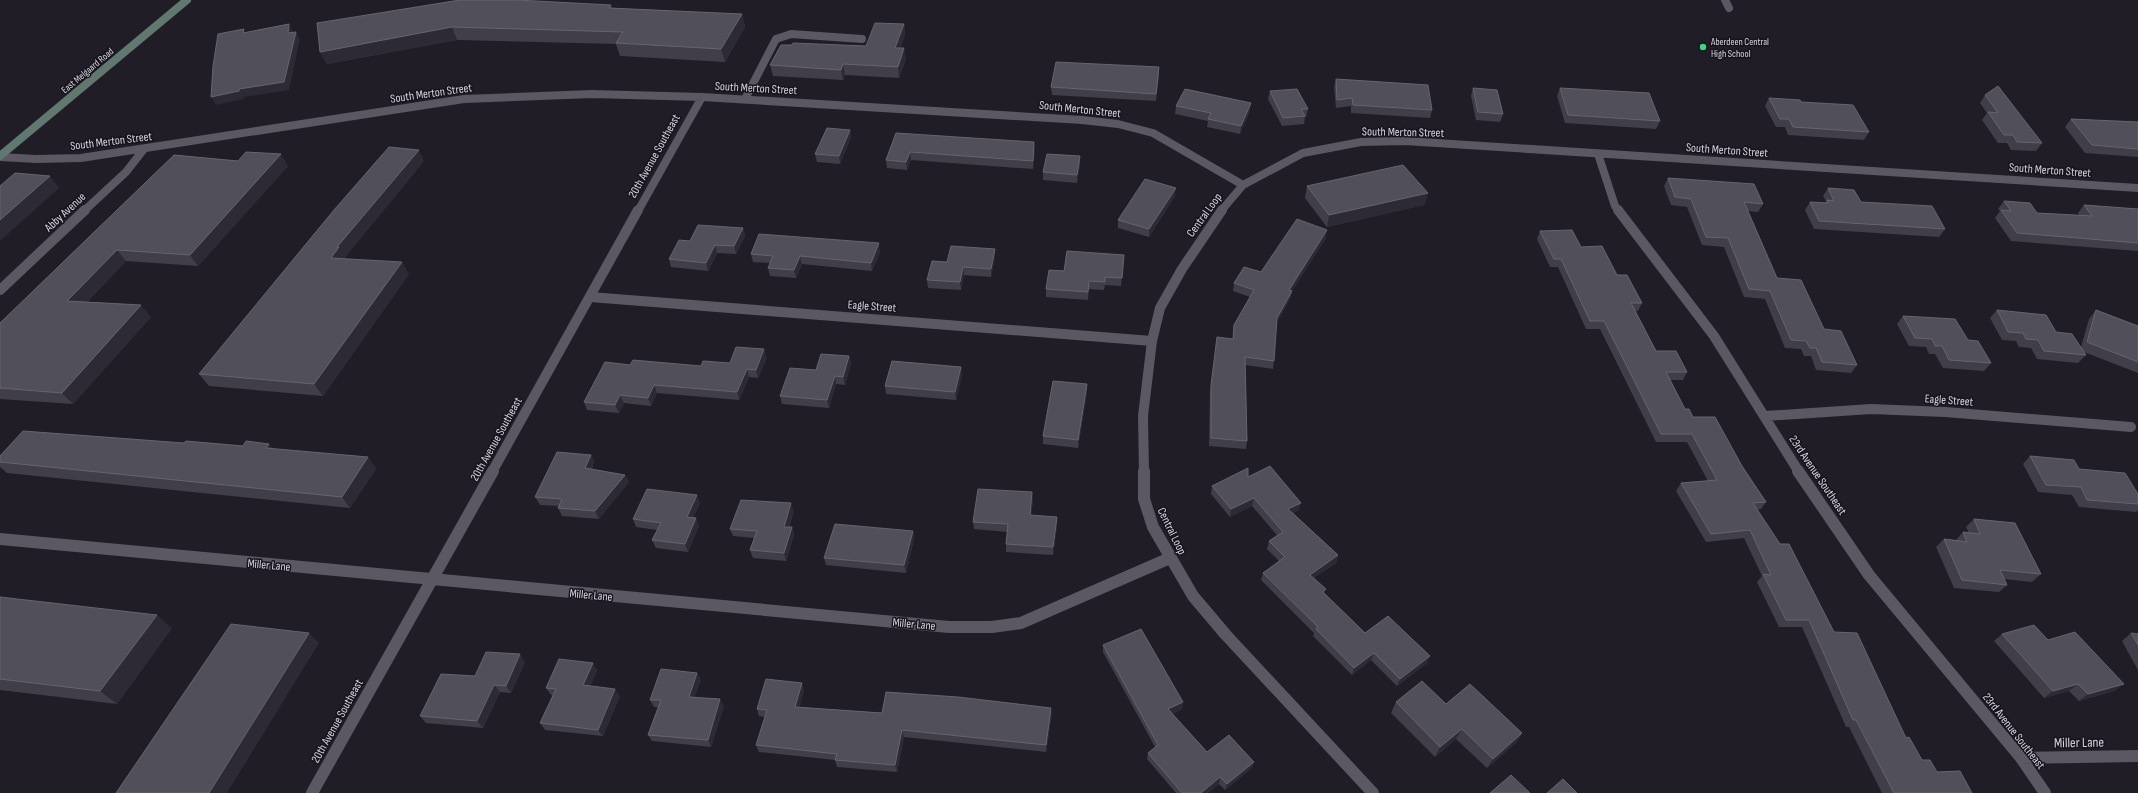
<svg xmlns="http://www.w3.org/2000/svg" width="2138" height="793" font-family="'Sofia Sans Condensed',sans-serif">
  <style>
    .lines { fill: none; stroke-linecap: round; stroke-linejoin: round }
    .service { stroke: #5b5763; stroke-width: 8 }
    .minor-far2 { stroke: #5b5763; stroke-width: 8 }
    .minor-far1 { stroke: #5b5763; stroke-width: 10 }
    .minor { stroke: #5b5763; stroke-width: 12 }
    .secondary { stroke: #60786f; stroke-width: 8 }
    .wall { fill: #413e49 }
    .shaded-wall { fill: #2d2a35 }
    .building { fill: #514f59; stroke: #66646e }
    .poi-dot { fill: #38d880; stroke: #17141e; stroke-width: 1.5 }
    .labels { text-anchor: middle; stroke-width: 3; stroke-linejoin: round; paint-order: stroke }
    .far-poi-label { font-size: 10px; fill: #d7d5dd; stroke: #17141e; text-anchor: start }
    .far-street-label { font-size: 10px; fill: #d7d5dd; stroke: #17141e }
    .street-label { font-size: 12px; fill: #d7d5dd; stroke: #17141e }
    .near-street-label { font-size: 14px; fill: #d7d5dd; stroke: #17141e }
  </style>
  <rect width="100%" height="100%" fill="#201d27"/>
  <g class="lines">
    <!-- service -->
    <path class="service" d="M1725 0 1729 8
      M745 99 776 39 791 34 862 39"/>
    <!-- minor-far2 -->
    <path class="minor-far2" d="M1598 154 1615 206 1619 211
      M0 157 36 159 81 158 464 99 592 94 702 97 1082 120 1118 124 1153 133 1243 185 1303 153 1361 142 1405 141 2138 188
      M84 211 126 172 144 149
      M638 211 702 97
      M1221 211 1243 185"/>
    <!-- minor-far1 -->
    <path class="minor-far1" d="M1618 210 1714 336 1799 472
      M0 290 85 210
      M590 297 1152 341
      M1765 416 1871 409 1945 412 2131 427
      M492 472 638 210
      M1144 472 1143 416 1152 341 1160 308 1182 269 1222 210"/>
    <!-- minor -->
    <path class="minor" d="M1144 471V499L1153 527 1193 596 1226 635 1373 793
      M1798 471 1869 575 2021 758 2045 793
      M0 539 949 627H992L1021 623 1170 558
      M2021 758 2138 756
      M312 793 493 471"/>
    <!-- secondary -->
    <path class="secondary" d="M0 156 187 0"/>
  </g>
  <!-- wall -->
  <path class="wall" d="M611 5 612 8 742 14 745 27 725 62 620 56 616 44 457 40 327 64 320 52 317 23Z
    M904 24 905 35 900 48 906 59 899 78 845 75 843 80 773 76 770 65 792 45 866 46Z
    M1159 75 1156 101 1052 95 1051 87Z
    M1336 79 1432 110 1430 118 1351 113V106L1336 108 1334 87Z
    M1473 88 1503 114 1500 122 1476 120 1471 96Z
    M1560 88 1660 121 1656 129 1565 123 1557 96Z
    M1270 91 1308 109 1306 117H1305L1304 124 1282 126 1268 99Z
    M1985 95 2042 143 2036 151 2011 150 2007 143H1998L1982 120 1987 113 1980 103Z
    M1769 98 1801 102 1869 132 1864 140 1788 135 1785 127H1776L1765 106Z
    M1176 106 1250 111 1240 134 1207 127 1208 121 1175 114Z
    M2071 119 2138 122V157L2085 153 2065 127Z
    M850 130 851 137 840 164 817 162 815 154Z
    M896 133 1035 150 1033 169 911 160 907 170 887 168 886 160Z
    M174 155 288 166 198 266 126 261 87 302 151 317 73 404 0 399V323Z
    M1080 156V164L1077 183 1043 180V172Z
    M424 161 345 257 346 259 409 274 323 396 209 386 199 374Z
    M1668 178 1763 204 1758 212 1748 211 1777 278 1857 365 1851 373 1816 370 1811 356H1804L1801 349 1785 348 1765 299 1744 297 1724 247 1702 245 1687 207 1671 205 1664 186Z
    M1307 186 1428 193 1424 205 1327 227 1305 198Z
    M1828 188 1861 202 1945 229 1939 237 1814 229 1805 210 1810 202 1825 203 1826 201 1823 196Z
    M1175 196 1149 237 1118 228V220Z
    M2004 201 2037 213 2079 215 2078 213 2084 205 2138 209V251L2011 241 1995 218 2000 211 1998 209Z
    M743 228 745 236 736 254 717 253 708 271 671 267 669 259 690 241Z
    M1540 231 1581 247 1617 275 1642 303 1638 311H1635L1656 351 1687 372 1683 380H1670L1685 409 1742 466 1766 502 1761 509 1757 510 1834 632 1922 760 1937 772 1972 793H1882L1849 727H1846L1802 627H1779L1757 582 1762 576 1744 538 1706 542 1676 491 1681 483 1708 481 1687 442H1656L1600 329H1586L1558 267H1550L1537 239Z
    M1326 238 1292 291 1290 299 1276 324 1274 361 1273 369 1245 365 1247 441 1246 449 1209 446 1210 393 1217 337 1233 339 1234 325 1250 297 1233 291 1234 283 1261 272Z
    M995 249V257L991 277 964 275 961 290 928 288 927 280 947 262Z
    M880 252 872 271 802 264 796 278 770 276 768 268 770 263 753 262 751 254Z
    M1124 255 1121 286 1105 285 1104 290 1089 289 1088 300 1046 297V289L1064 271Z
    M1997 310 2056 332 2081 347 2089 319 2096 310 2138 326V373L2084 352 2086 355 2078 363 2037 359 2031 348 2019 347 2016 341 2002 340 1990 318Z
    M1903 316 1968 340 1991 363 1984 371 1943 368 1935 354H1929L1926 347 1909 346 1897 324Z
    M849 356 851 364 845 385 836 384 829 408 782 404 780 396 816 370Z
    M767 358 758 378 749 377 739 400 657 393 651 406 624 403 619 413 587 410 584 402 630 365 701 366 730 363Z
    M961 367 962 375 956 400 886 394 885 386Z
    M1087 392 1078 448 1043 444V436Z
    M184 443 243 446 269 444 273 449 368 457 376 469 350 508 7 473 0 467V456Z
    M591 455 594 462 592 469 625 475 629 482 599 519 562 516 558 508 559 506 540 505 535 497Z
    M2030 456 2079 469 2138 494V510L2136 512 2079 507 2072 495 2038 492 2023 464Z
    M1248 477 1299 510 1293 513 1338 555 1336 563 1314 578 1325 594 1365 633 1427 663 1397 686 1371 660 1352 675 1313 636 1314 633 1261 580 1263 573 1279 561 1267 549 1269 541 1277 535 1252 506 1230 517 1211 494 1212 486Z
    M1033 500 1031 515 1057 525 1053 555 1006 552V544L1008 532 974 529 973 522Z
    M700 503 693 518 699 526 688 552 656 548 652 540 657 530 636 527 633 519Z
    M794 511 789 527H792L794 535 786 561 753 558 750 550 754 538 733 536 730 529Z
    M1974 519 2041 574 2032 582 2004 579 2007 585 1999 592 1954 588 1936 547 1944 539 1956 540 1963 532 1969 533 1966 527Z
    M913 531 914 539 906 573 826 565 824 558Z
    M0 597 172 628 117 704 0 690Z
    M2131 633 2138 634V670L2122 641Z
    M2002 634 2048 640 2124 684 2114 691 2079 701 2069 691 2044 698 1994 641Z
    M1103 645 1183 702 1182 709 1172 714 1207 752 1252 768 1225 790 1219 784 1208 793H1176L1147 759 1148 753 1155 747 1103 652Z
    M525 662 511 693 500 692 483 728 426 723 420 716 475 676Z
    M597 670 590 686 620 696 603 736 545 730 540 723 553 695H551L546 688Z
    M701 680 694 697 724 706 711 747 652 741 648 735 658 707H654L650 700Z
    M804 690 799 707 882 713 1052 714 1046 752 904 737 897 772 837 767 835 760 759 752 756 745 765 717 759 716 757 709Z
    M1396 702 1446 704 1522 733 1516 743 1487 768 1456 739 1435 757 1391 713Z"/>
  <!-- shaded-wall -->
  <path class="shaded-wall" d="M742 14 745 27 725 62 721 49Z
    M289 24 293 32 288 33Z
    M904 24 905 35 897 58 895 48Z
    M452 27 457 40 327 64 320 52Z
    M296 32 300 39 289 90 244 97 243 99 216 105 211 97 239 89Z
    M904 48 906 59 899 78 898 67Z
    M843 64 845 75 843 80 841 70Z
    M1251 103 1250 111 1240 134 1241 126Z
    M850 130 851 137 840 164 839 156Z
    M1034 142 1035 150 1033 169V161Z
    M419 150 424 161 345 257 346 259 331 258 337 247Z
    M910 152 911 160 907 170 906 162Z
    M281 154 288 166 198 266 190 255Z
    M1080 156V164L1077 183V175Z
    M50 176 59 188 0 241V220Z
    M1176 188 1175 196 1149 237V229Z
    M1428 193 1424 205 1327 227 1329 215Z
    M743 228 745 236 736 254 734 246Z
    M1327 230 1326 238 1292 291 1290 299 1275 326 1277 318 1289 290Z
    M879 243 880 252 872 271 871 263Z
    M715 245 717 253 708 271 706 263Z
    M995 249V257L991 277V269Z
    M117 250 126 261 77 312 67 301Z
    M1124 255V263L1121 286 1122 278Z
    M800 256 802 264 796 278 794 270Z
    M402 262 409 274 323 396 314 384Z
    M963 267 964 275 961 290 960 282Z
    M1089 281V289L1088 300V292Z
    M141 305 151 317 73 404 62 393Z
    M764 349 767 358 758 378 756 370Z
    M849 356 851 364 845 385 843 377Z
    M961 367 962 375 956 400 955 392Z
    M747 369 749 377 739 400 737 392Z
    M835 376 836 384 829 408 827 400Z
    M1087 384V392L1078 448V440Z
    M654 385 657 393 651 406 648 398Z
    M620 395 624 403 619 413 615 405Z
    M269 444 279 455 266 448Z
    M591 455 594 462 589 475 585 468Z
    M368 457 376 469 350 508 342 497Z
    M625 475 629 482 599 519 595 511Z
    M1032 492 1033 500 1030 523V515Z
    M697 495 700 503 690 525 687 517Z
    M1254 498 1252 506 1230 517 1231 509Z
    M791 503 794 511 786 534 784 527Z
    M1301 503 1299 510 1286 517 1288 509Z
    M1057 517V525L1053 555V547Z
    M696 518 699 526 688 552 685 544Z
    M792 527 794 535 786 561 784 553Z
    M913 531 914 539 906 573 904 565Z
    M1338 555 1336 563 1308 582 1310 575Z
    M157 615 172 628 117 704 100 691Z
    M309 633 319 643 227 793H209Z
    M1374 653 1371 660 1352 675 1354 668Z
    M520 654 525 662 511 693 506 686Z
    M1430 656 1427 663 1397 686 1400 679Z
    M593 663 597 670 588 692 583 685Z
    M697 673 701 680 692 704 689 697Z
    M802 683 804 690 798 714 795 707Z
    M2078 684 2069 691 2044 698 2053 691Z
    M2124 684 2114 691 2079 701 2088 694Z
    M494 685 500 692 483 728 477 721Z
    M615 689 620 696 603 736 598 730Z
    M720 699 724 706 711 747 708 740Z
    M1183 702 1182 709 1167 716 1168 709Z
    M1051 708 1052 714 1046 752V745Z
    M1462 729 1456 739 1435 757 1440 747Z
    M902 730 904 737 897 772 895 765Z
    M1522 733 1516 743 1487 768 1493 759Z
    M1254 762 1252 768 1225 790 1227 784Z
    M1220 777 1219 784 1208 793H1201Z"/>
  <!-- building -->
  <path class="building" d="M460 0H517L611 5 609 8 742 14 721 49 616 43 623 32 452 27 320 52 317 23Z
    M875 23 904 24 895 48H904L898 67 843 64 841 70 770 65 781 45H792L793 43 866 46Z
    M289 24 288 33 296 32 284 82 239 89V91L211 97 213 66 218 34 244 29 243 33Z
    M1056 62 1159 67 1156 94 1051 87Z
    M1336 79 1428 85 1432 110 1353 105 1352 98 1337 100Z
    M1998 86 2042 143 2017 142 2013 135H2004L1988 112 1998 113 1985 95Z
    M1473 88 1497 90 1503 114 1478 112Z
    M1560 88 1649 93 1660 121 1568 115Z
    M1185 89 1251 103 1241 126 1208 119 1211 113 1176 106Z
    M1297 89 1308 109H1301L1305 116 1283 118 1270 91Z
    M1769 98 1800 100 1801 102 1853 105 1869 132 1793 127 1789 119H1780Z
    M2071 119 2138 122V149L2092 145Z
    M827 128 850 130 839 156 815 154Z
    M896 133 1034 142 1033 161 910 152 906 162 886 160Z
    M389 147 419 150 337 247H339L331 258 402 262 314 384 199 374 334 210Z
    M246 152 281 154 190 255 117 250 67 301 141 305 62 393 0 388V323L174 155 238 161Z
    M1047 154 1080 156 1077 175 1043 172Z
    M1403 165 1428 193 1329 215 1307 186Z
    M15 173 50 176 0 220V186Z
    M1668 178 1754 184 1763 204 1744 202 1777 278 1801 280 1824 329 1841 331 1857 365 1822 362 1816 348H1810L1806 341 1791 340 1770 291 1749 289 1728 238 1706 237 1691 199 1675 197Z
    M1145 179 1176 188 1149 229 1118 220Z
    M1828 188 1854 190 1861 202 1932 206 1945 229 1819 221 1810 202 1828 203 1827 200 1834 201Z
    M2004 201 2030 203 2037 213 2092 216 2084 205 2138 209V243L2017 233 2001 210 2011 211Z
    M1297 219 1327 230 1289 290 1292 291 1277 318 1274 361 1245 357 1247 441 1211 438V385L1217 337 1233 339 1234 325 1254 290 1234 283 1244 267 1261 272Z
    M698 225 743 228 734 246 715 245 706 263 669 259 679 240 690 241Z
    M1572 230 1581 247 1602 246 1617 275H1627L1642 303H1631L1656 351H1676L1687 372H1666L1685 409H1689L1693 417H1715L1742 466 1766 502 1753 503 1780 544H1789L1834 632 1857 633 1906 738 1909 737 1922 760H1930L1937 772 1960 771 1972 793H1894L1856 720H1853L1809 620H1786L1763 574 1771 575 1750 530 1711 534 1681 483 1717 480 1692 434H1661L1604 321H1590L1561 259H1554L1540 231Z
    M759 234 879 243 871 263 800 256 794 270 768 268 773 256 751 254Z
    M951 246 995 249 991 269 963 267 960 282 927 280 932 261 947 262Z
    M1067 251 1124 255 1122 278 1105 277V282L1089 281 1088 292 1046 289 1049 270 1064 271Z
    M1997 310 2046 315 2056 332 2072 334 2086 355 2044 351 2038 340 2026 339 2023 333 2008 332Z
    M2096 310 2138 326V362L2087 342Z
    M1903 316 1955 319 1968 340 1978 341 1991 363 1949 360 1942 346H1935L1932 339 1915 338Z
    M736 347 764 349 756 370 747 369 737 392 654 385 648 398 620 395 615 405 584 402 605 362 630 365 633 360 701 366 703 361 730 363Z
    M821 354 849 356 843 377 835 376 827 400 780 396 790 368 816 370Z
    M892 361 961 367 955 392 885 386Z
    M1053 381 1087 384 1078 440 1043 436Z
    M23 431 184 443 186 441 243 446 246 441 269 444 266 448 368 457 342 497 0 462V456Z
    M557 452 591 455 585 468 625 475 595 511 558 508 562 499 535 497Z
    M2030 456 2074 460 2079 469 2125 473 2138 494V504L2087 500 2081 487 2046 485Z
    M1270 466 1301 503 1288 509 1338 555 1310 575 1326 589 1323 592 1365 633 1388 616 1430 656 1400 679 1374 653 1354 668 1316 629 1318 627 1263 573 1285 557 1269 541 1283 532 1254 498 1231 509 1212 486 1248 468V477Z
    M647 489 697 495 687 517 696 518 685 544 652 540 661 523 633 519Z
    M978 489 1032 492 1030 515 1057 517 1053 547 1006 544 1008 524 973 522Z
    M741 500 791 503 784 527H792L784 553 750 550 757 531 730 529Z
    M1974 519 2015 523 2041 574 2000 570 2007 585 1962 580 1944 539 1967 542 1963 532 1980 534Z
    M835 524 913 531 904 565 824 558Z
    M0 597 157 615 100 691 0 679Z
    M231 624 309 633 209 793H116Z
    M2034 625 2048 640 2075 632 2124 684 2088 694 2078 684 2053 691 2002 634Z
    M1141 629 1183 702 1168 709 1207 752 1229 735 1254 762 1227 784 1220 777 1201 793H1182L1148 753 1158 745 1103 645Z
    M2131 633 2138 634V645Z
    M486 652 520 654 506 686 494 685 477 721 420 716 441 674 475 676Z
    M559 659 593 663 583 685 615 689 598 730 540 723 556 689 546 688Z
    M661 669 697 673 689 697 720 699 708 740 648 735 661 700H650Z
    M766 679 802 683 795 707 882 713 886 692 958 697 1051 708 1046 745 902 730 895 765 835 760 837 754 756 745 767 710 757 709Z
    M1422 681 1446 704 1470 684 1522 733 1493 759 1462 729 1440 747 1396 702Z
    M1511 775 1530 793H1490Z
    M1563 779 1577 793H1547Z"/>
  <!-- markers -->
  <circle class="poi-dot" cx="1703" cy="47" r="4"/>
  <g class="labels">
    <!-- far-poi labels -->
    <g class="far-poi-label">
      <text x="1711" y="45">Aberdeen Central<tspan x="1711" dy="12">High School</tspan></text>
    </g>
    <!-- far-street labels -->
    <g class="far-street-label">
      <text transform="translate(87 70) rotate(-40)" y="4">East Melgaard Road</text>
    </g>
    <!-- street labels -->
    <g class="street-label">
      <text transform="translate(756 88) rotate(3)" y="4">South Merton Street</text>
      <text transform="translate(431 93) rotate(-8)" y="4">South Merton Street</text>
      <text transform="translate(1080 109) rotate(6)" y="4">South Merton Street</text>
      <text transform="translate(1403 132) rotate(1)" y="4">South Merton Street</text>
      <text transform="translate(111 141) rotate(-7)" y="4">South Merton Street</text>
      <text transform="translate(1727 150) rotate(4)" y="4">South Merton Street</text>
      <text transform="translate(654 156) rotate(-61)" y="4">20th Avenue Southeast</text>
      <text transform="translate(2050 170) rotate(4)" y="4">South Merton Street</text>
      <text transform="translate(65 212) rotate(-43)" y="4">Abby Avenue</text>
      <text transform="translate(1204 215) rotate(-54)" y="4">Central Loop</text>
      <text transform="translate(872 306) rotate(4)" y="4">Eagle Street</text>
      <text transform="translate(1949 400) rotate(4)" y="4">Eagle Street</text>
      <text transform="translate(496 439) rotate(-61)" y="4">20th Avenue Southeast</text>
      <text transform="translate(1818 475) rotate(56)" y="4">23rd Avenue Southeast</text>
      <text transform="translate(1172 531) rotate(64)" y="4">Central Loop</text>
      <text transform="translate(269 565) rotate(5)" y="4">Miller Lane</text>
      <text transform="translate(591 595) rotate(5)" y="4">Miller Lane</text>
      <text transform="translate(914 624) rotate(5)" y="4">Miller Lane</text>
      <text transform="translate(337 721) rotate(-61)" y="4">20th Avenue Southeast</text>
      <text transform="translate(2014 731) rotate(52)" y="4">23rd Avenue Southeast</text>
    </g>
    <!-- near-street labels -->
    <g class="near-street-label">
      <text transform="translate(2079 742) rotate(-1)" y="5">Miller Lane</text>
    </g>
  </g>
</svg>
